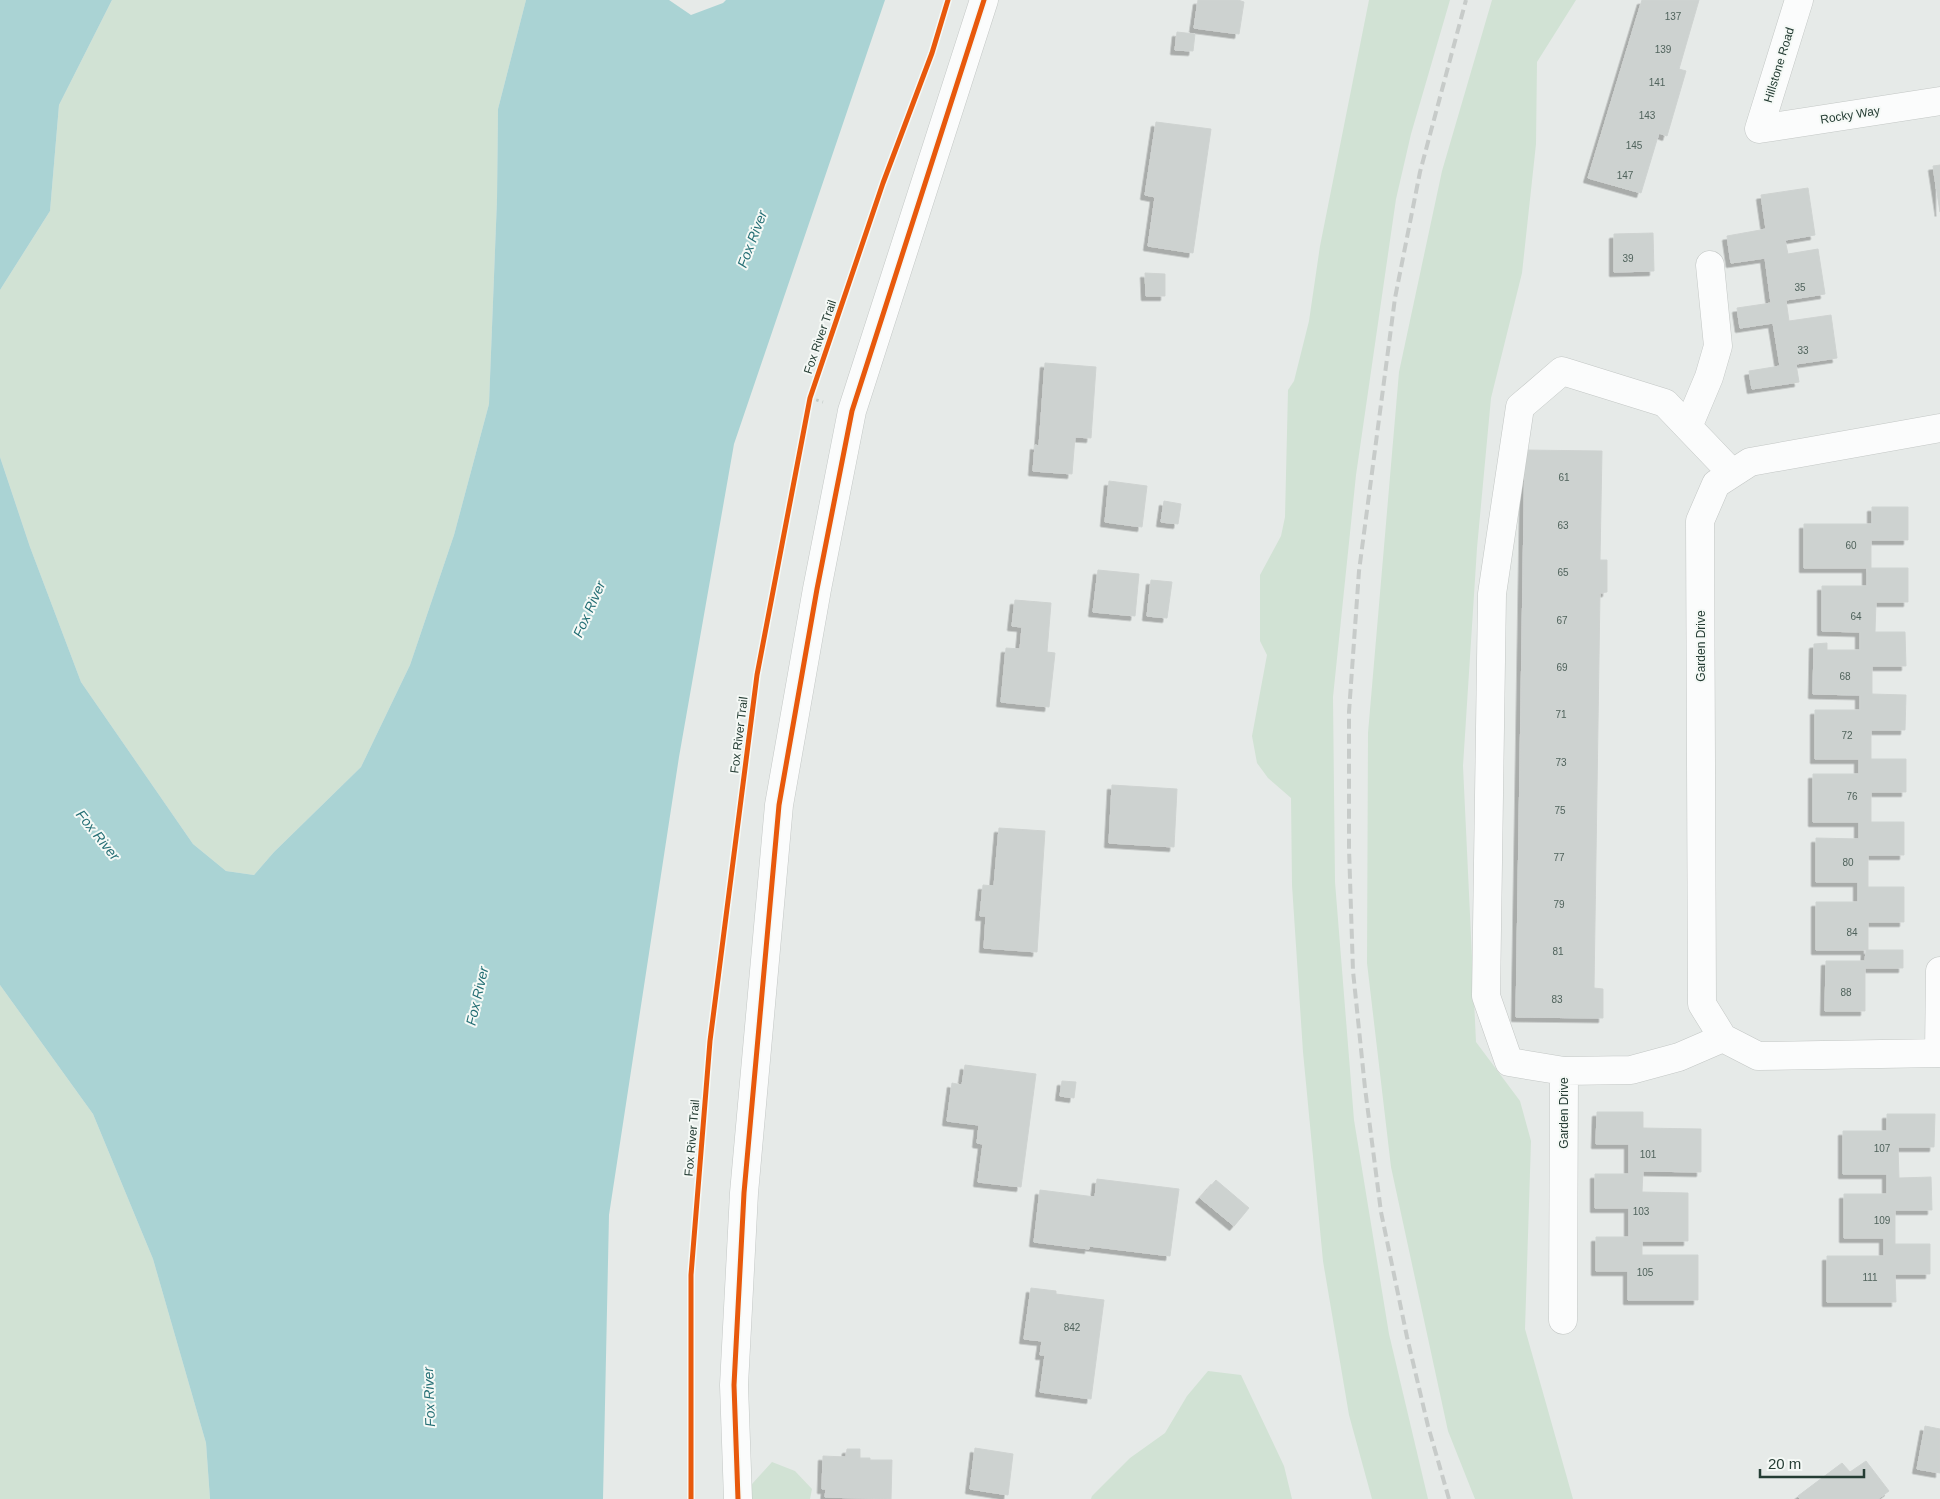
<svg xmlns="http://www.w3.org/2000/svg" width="1940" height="1499" font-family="Arial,sans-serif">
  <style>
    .green { fill: #d1e2d4 }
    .water { fill: #aad3d4 }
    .building { fill: #cdd2d0; stroke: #cfd3d1; filter: url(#shadow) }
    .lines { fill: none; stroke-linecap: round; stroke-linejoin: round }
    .minor-casing { stroke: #c3c7c5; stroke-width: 29 }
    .path { stroke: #c2cac6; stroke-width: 3; stroke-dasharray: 2.5 4; stroke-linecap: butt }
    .minor { stroke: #fbfcfc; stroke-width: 28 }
    .rail { stroke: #c7cbc9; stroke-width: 4; stroke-dasharray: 10 5; stroke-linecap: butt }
    .cycleway-casing { stroke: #f5f9f6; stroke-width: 8 }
    .cycleway { stroke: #e8590c; stroke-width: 5 }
    .labels { text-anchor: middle; stroke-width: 4; stroke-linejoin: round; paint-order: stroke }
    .number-label { font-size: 10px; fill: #50635c }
    .street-label { font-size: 12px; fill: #253d34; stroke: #f5f9f6 }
    .water-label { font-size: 14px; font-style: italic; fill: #246e74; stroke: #f5f9f6 }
  </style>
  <defs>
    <filter id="shadow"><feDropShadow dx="-4.5" dy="4.5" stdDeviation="0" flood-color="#0004"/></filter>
  </defs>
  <rect width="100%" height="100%" fill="#e6eae8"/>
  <!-- green -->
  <path class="green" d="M112 0H526L498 109 497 199 489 404 454 535 410 665 361 767 274 852 254 875 226 871 193 844 81 682 30 547 0 457V290L50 211 59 105Z
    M1369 0H1450L1411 134 1396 199 1356 475 1333 697 1335 882 1354 1120 1389 1334 1428 1499H1372L1349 1415 1323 1261 1303 1052 1292 885 1291 798 1268 778 1257 763 1252 736 1267 655 1260 641V575L1281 536 1285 517 1288 390 1294 381 1309 321 1320 246Z
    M1492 0H1576L1537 62 1536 144 1522 273 1491 398 1477 548 1463 766 1476 1042 1520 1101 1531 1141 1525 1329 1573 1499H1475L1448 1431 1391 1167 1367 963 1368 733 1399 372 1442 171Z
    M0 985 93 1114 153 1259 206 1443 210 1499H0Z
    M1208 1371 1241 1375 1284 1466 1292 1499H1091L1092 1496 1130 1458 1165 1433 1187 1396Z
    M772 1462 795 1471 812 1489 810 1499H752V1484Z"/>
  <!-- water -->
  <path class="water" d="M0 0H112L59 105 50 211 0 290Z
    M526 0H669L691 15 723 3 726 0H885L734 444 679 757 609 1215 603 1499H210L206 1443 153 1259 93 1114 0 985V457L30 547 81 682 193 844 226 871 254 875 274 852 361 767 410 665 454 535 489 404 497 199 498 109Z"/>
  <!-- building -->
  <path class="building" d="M1198 0H1238L1244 2 1239 34 1194 28Z
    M1642 0H1699L1679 69 1686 71 1667 136 1659 133 1641 193 1588 178Z
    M1177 32 1195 34 1193 51 1175 50Z
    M1156 122 1211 129 1193 253 1148 246 1155 197 1145 195Z
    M1940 165V212L1933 166Z
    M1808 188 1815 235 1785 240 1788 254 1818 249 1825 294 1786 300 1789 321 1831 315 1837 358 1796 364 1799 382 1752 389 1749 371 1780 366 1773 323 1740 328 1737 308 1771 303 1765 258 1731 263 1727 236 1766 229 1761 195Z
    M1653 233 1654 271 1614 272V234Z
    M1145 273 1165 274V296H1146Z
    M1045 363 1096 367 1091 438 1075 437 1072 474 1033 471 1035 445 1039 446Z
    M1525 450 1602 451 1600 560H1607V592L1600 593 1594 988 1603 989V1018L1516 1017Z
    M1109 481 1147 486 1142 527 1105 522Z
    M1164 501 1181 504 1178 524 1161 522Z
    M1872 507H1908V540H1871V568H1908V602H1876L1875 632H1905L1906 666H1872V694L1906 695 1905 730H1871V759H1906V792H1871V822H1904V855H1868V887H1904V922H1868V950H1903V968H1865V1011H1825L1826 961H1865L1866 950H1816V902H1858V882H1816V838L1859 839V822H1813V774H1859V759H1815V710H1860V695L1813 694 1814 644 1827 643V650H1860V632L1822 631V586H1867V568H1804V524H1872Z
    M1098 570 1139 574 1135 616 1093 612Z
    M1151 580 1172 582 1167 618 1147 616Z
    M1015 600 1051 603 1047 652 1055 653 1049 707 1001 702 1006 648 1020 649 1022 627 1012 626Z
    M1112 785 1177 789 1174 847 1109 843Z
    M999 828 1045 831 1037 952 984 948 986 916H980L983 885 994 886Z
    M965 1065 1036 1074 1021 1187 978 1182 983 1144 977 1143 979 1125 947 1121 952 1083 962 1085Z
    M1062 1081 1076 1082 1074 1098 1060 1096Z
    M1597 1112H1643V1128L1701 1129V1172L1643 1171 1642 1192 1688 1193V1241H1642V1255H1698V1300H1628V1271H1596V1237H1629V1208H1595V1174H1629V1144H1596Z
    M1887 1114H1935L1934 1147H1898L1899 1178 1931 1177 1932 1210H1895V1244H1930V1274H1895L1896 1302H1827V1256H1884V1238H1844V1194H1887V1174H1843V1131H1887Z
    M1097 1179 1179 1189 1170 1256 1089 1246V1249L1034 1242 1040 1190 1095 1197Z
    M1216 1180 1249 1208 1234 1226 1200 1198Z
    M1031 1288 1056 1291V1294L1104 1300 1091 1399 1040 1392 1045 1355H1040L1042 1341 1024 1339Z
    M1925 1426 1940 1429V1473L1917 1469Z
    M975 1448 1013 1454 1008 1495 970 1489Z
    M847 1449H860V1458H870V1460H892L891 1499 825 1497 826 1489H822L823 1456 846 1457Z
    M1866 1461 1889 1491 1878 1499H1800L1798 1496 1842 1463 1850 1472Z"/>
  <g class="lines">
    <!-- minor casing -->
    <g class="minor-casing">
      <path id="minor" d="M1799 0 1759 129 1940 101
        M1688 427 1709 377 1718 346 1710 265
        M1940 428 1750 462 1716 484 1700 521 1702 1004 1723 1038 1758 1056 1940 1053
        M1939 1053 1940 971
        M1564 1071 1509 1062 1486 996 1492 594 1520 407 1562 371 1665 403 1732 473
        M1563 1320 1564 1071 1631 1070 1679 1057 1723 1038
        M738 1499 734 1385 744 1193 779 805 817 589 852 411 984 0"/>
    </g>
    <!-- path -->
    <path class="path" d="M810 398 823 402"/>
    <!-- minor -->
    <use href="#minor" class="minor"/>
    <!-- rail -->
    <path class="rail" d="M1449 1499 1428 1426 1407 1337 1381 1212 1365 1088 1353 971 1349 848V712L1359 571 1395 298 1420 172 1466 0"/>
    <!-- cycleway casing -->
    <g class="cycleway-casing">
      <path id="cycleway" d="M691 1499V1275L710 1041 757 675 810 398 883 183 932 53 948 0
        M738 1499 734 1385 744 1193 779 805 817 589 852 411 984 0"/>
    </g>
    <!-- cycleway -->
    <use href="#cycleway" class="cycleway"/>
  </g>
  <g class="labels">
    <!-- number labels -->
    <g class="number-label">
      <text x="1673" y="20">137</text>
      <text x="1663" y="53">139</text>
      <text x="1657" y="86">141</text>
      <text x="1647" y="119">143</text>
      <text x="1634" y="149">145</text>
      <text x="1625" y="179">147</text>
      <text x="1628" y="262">39</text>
      <text x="1800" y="291">35</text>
      <text x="1803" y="354">33</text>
      <text x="1564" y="481">61</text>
      <text x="1563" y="529">63</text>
      <text x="1851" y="549">60</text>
      <text x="1563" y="576">65</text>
      <text x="1856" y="620">64</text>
      <text x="1562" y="624">67</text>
      <text x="1562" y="671">69</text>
      <text x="1845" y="680">68</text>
      <text x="1561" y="718">71</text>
      <text x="1847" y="739">72</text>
      <text x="1561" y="766">73</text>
      <text x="1852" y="800">76</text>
      <text x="1560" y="814">75</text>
      <text x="1559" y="861">77</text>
      <text x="1848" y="866">80</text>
      <text x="1559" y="908">79</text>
      <text x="1852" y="936">84</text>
      <text x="1558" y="955">81</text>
      <text x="1846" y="996">88</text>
      <text x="1557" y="1003">83</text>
      <text x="1882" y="1152">107</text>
      <text x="1648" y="1158">101</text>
      <text x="1641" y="1215">103</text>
      <text x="1882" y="1224">109</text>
      <text x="1645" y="1276">105</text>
      <text x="1870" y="1281">111</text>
      <text x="1072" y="1331">842</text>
    </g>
    <!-- street labels -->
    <g class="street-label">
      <text transform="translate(1779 65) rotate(-73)" y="4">Hillstone Road</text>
      <text transform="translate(1850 115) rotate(-9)" y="4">Rocky Way</text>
      <text transform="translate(820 337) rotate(-71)" y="4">Fox River Trail</text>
      <text transform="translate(1701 646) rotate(-90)" y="4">Garden Drive</text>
      <text transform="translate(739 735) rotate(-83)" y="4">Fox River Trail</text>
      <text transform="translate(1564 1113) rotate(-90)" y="4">Garden Drive</text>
      <text transform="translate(692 1138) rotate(-85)" y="4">Fox River Trail</text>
    </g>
    <!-- water labels -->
    <g class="water-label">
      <text transform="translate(752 239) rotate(-69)" y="5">Fox River</text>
      <text transform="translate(589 609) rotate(-66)" y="5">Fox River</text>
      <text transform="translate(98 835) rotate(51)" y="5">Fox River</text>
      <text transform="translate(477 996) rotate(-77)" y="5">Fox River</text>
      <text transform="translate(429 1397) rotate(-92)" y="5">Fox River</text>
    </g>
  </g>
  <!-- scale -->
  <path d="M1760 1469v8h104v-8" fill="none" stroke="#253d34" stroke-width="2.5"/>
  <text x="1768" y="1469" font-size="15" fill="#253d34" stroke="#f5f9f6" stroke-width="4" paint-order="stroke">20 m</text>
</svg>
